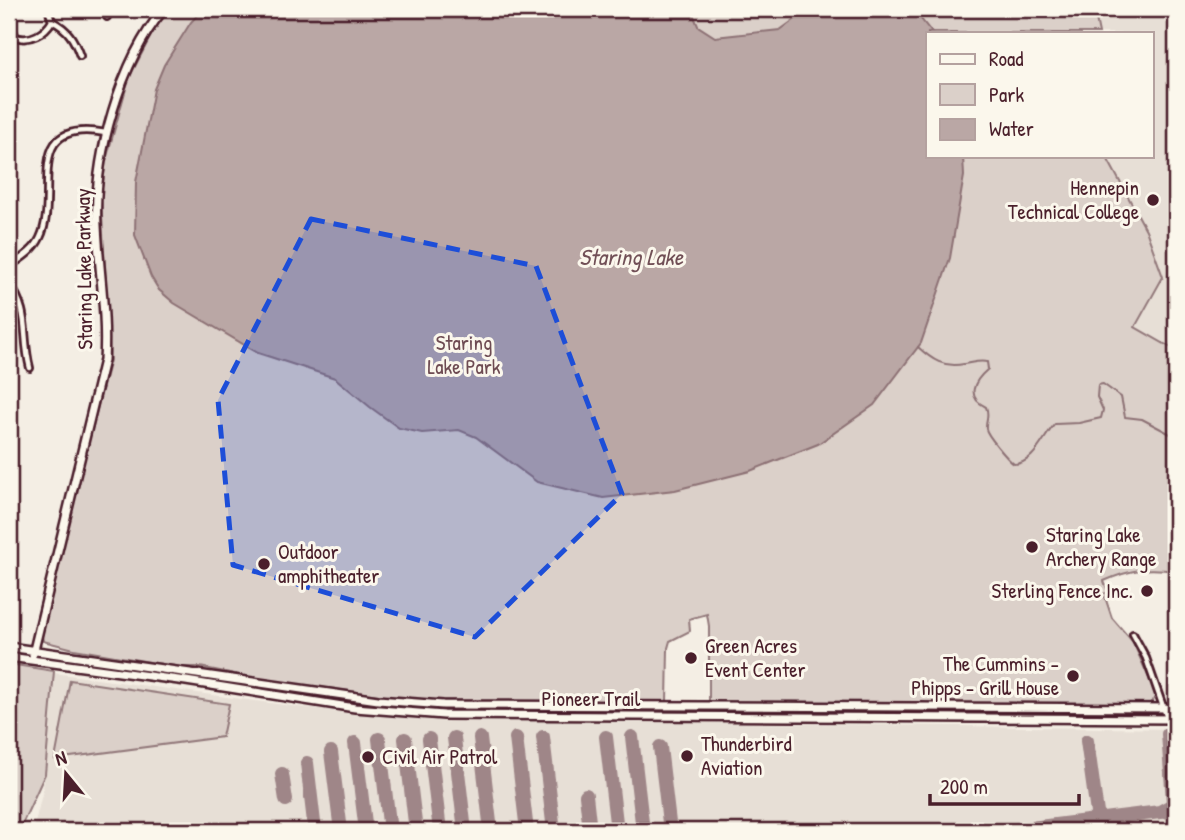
<svg xmlns="http://www.w3.org/2000/svg" width="1185" height="840" font-family="'Patrick Hand',sans-serif">
  <style>
    .built { fill: #e7dfd6 }
    .green { fill: #dbd0c9; stroke: #92787a; stroke-width: 2 }
    .water { fill: #baa7a5; stroke: #8d7174; stroke-width: 2 }
    .lines { fill: none; stroke-linecap: round; stroke-linejoin: round }
    .stream { stroke: #8d7174; stroke-width: 2 }
    .taxiway { stroke: #9f8688; stroke-width: 14 }
    .street-casing { stroke: #4a1f2b; stroke-width: 10 }
    .secondary-casing { stroke: #4a1f2b; stroke-width: 12 }
    .street { stroke: #fbf7ec; stroke-width: 4.5 }
    .secondary { stroke: #fbf7ec; stroke-width: 7 }
    .marked { fill: #1d4ed8; fill-opacity: 0.2; stroke: #1d4ed8; stroke-width: 5; stroke-dasharray: 14 9; stroke-linejoin: round }
    .poi-dot { fill: #4a1f2b; stroke: #fbf7ec; stroke-width: 2.5 }
    .labels { text-anchor: middle; stroke-width: 6; stroke-linejoin: round; paint-order: stroke }
    .poi-label { font-size: 21px; fill: #4a1f2b; stroke: #fbf7ec; text-anchor: start }
    .street-label { font-size: 21px; fill: #4a1f2b; stroke: #fbf7ec }
    .park-label { font-size: 21px; fill: #6e4b52; stroke: #fbf7ec }
    .water-label { font-size: 23px; font-style: italic; fill: #714f56; stroke: #fbf7ec }
  </style>
  <rect width="100%" height="100%" fill="#f4eee4"/>
  <filter id="ink" filterUnits="userSpaceOnUse"><feTurbulence type="fractalNoise" baseFrequency=".0143" numOctaves="2"/><feDisplacementMap in="SourceGraphic" scale="14" xChannelSelector="R" yChannelSelector="G"/><feConvolveMatrix kernelMatrix="1 2 1 2 8 2 1 2 1" color-interpolation-filters="sRGB"/></filter>
  <g filter="url(#ink)">
    <!-- built -->
    <path class="built" d="M1094 9H1176V333L1170 348 1134 328 1112 170 1106 156H1152V33H1099Z
      M54 673 299 707 438 719 1176 729V831H33L43 790Z"/>
    <!-- green -->
    <path class="green" d="M168 9H1094L1099 33H928V156H1106L1146 230 1163 277 1135 327 1170 347 1176 333V571C1147 567 1132 569 1104 581L1108 592 1104 594 1112 618 1133 642 1156 694 1153 701 1148 704 709 703V626L707 614 689 619 690 631 670 641 668 648 667 703 415 700 260 679 200 667H179L74 649 43 641 42 636 78 482 110 360 101 197 106 160 129 78 156 26Z
      M9 664 54 671 45 774 19 831H9Z
      M70 680 229 704 222 737 55 759Z"/>
    <!-- water -->
    <path class="water" d="M203 9H691L698 26 715 37 780 30 794 20 804 9H913L932 33H928V156H963L964 176 950 258 921 343 874 405 818 444 750 471 675 490 603 498 537 482 476 437 459 430 422 433 399 428 370 407 335 378 258 353 174 303 159 290 151 277 135 235 136 182 154 89 164 65 191 22Z"/>
    <g class="lines">
      <!-- stream -->
      <path class="stream" d="M795 9 797 18
        M918 347C932 360 944 368 964 364 972 363 979 360 987 362L988 369C974 381 965 397 986 407 990 416 985 420 986 429 987 435 1008 460 1014 464 1034 464 1043 437 1055 424L1079 423 1101 418 1103 410 1097 397 1098 385 1103 384 1121 397 1125 417 1142 419 1176 437"/>
      <!-- taxiway -->
      <path class="taxiway" d="M543 737 554 831
        M606 737 617 831
        M632 737 643 831
        M454 738 465 831
        M480 738 491 831
        M516 738 527 831
        M379 739 390 831
        M405 739 416 831
        M429 739 440 831
        M1087 741 1098 820
        M355 743 366 831
        M660 747 670 831
        M331 752 341 831
        M307 763 315 831
        M282 774 286 800
        M586 795 590 831
        M1160 812 1171 806 1173 801 1168 734
        M1007 831 1176 810"/>
      <!-- street casing -->
      <g class="street-casing">
        <path id="street" d="M48 9 52 21
          M107 17 111 9
          M52 21C68 29 74 39 80 56
          M9 23 16 37C30 42 45 33 52 21
          M9 267C20 259 34 251 40 238 61 195 19 117 106 133
          M9 283C31 314 21 333 30 368
          M1133 634 1146 658 1167 718"/>
      </g>
      <!-- secondary casing -->
      <g class="secondary-casing">
        <path id="secondary" d="M9 647 378 700 443 705 1176 708
          M33 654 104 360C107 316 99 270 97 226 93 158 120 61 164 9
          M9 657 186 681 355 708 444 715 1176 719"/>
      </g>
      <!-- street -->
      <use href="#street" class="street"/>
      <!-- secondary -->
      <use href="#secondary" class="secondary"/>
    </g>
  </g>
  <!-- marked area -->
  <path class="marked" d="M311 219 536 266 622 494 475 637 233 565 218 400Z"/>
  <!-- markers -->
  <g class="poi-dot">
    <circle cx="1153" cy="200" r="7"/>
    <circle cx="1032" cy="547" r="7"/>
    <circle cx="264" cy="564" r="7"/>
    <circle cx="1147" cy="591" r="7"/>
    <circle cx="691" cy="658" r="7"/>
    <circle cx="1073" cy="676" r="7"/>
    <circle cx="687" cy="756" r="7"/>
    <circle cx="368" cy="757" r="7"/>
  </g>
  <g class="labels">
    <!-- poi labels -->
    <g class="poi-label">
      <text x="1139" y="195" text-anchor="end">Hennepin<tspan x="1139" dy="24">Technical College</tspan></text>
      <text x="1046" y="542">Staring Lake<tspan x="1046" dy="24">Archery Range</tspan></text>
      <text x="278" y="559">Outdoor<tspan x="278" dy="24">amphitheater</tspan></text>
      <text x="1133" y="598" text-anchor="end">Sterling Fence Inc.</text>
      <text x="705" y="653">Green Acres<tspan x="705" dy="24">Event Center</tspan></text>
      <text x="1059" y="671" text-anchor="end">The Cummins -<tspan x="1059" dy="24">Phipps - Grill House</tspan></text>
      <text x="701" y="751">Thunderbird<tspan x="701" dy="24">Aviation</tspan></text>
      <text x="382" y="764">Civil Air Patrol</text>
    </g>
    <!-- street labels -->
    <g class="street-label">
      <text transform="translate(84 269) rotate(-91)" y="7">Staring Lake Parkway</text>
      <text x="591" y="706">Pioneer Trail</text>
    </g>
    <!-- park labels -->
    <g class="park-label">
      <text x="464" y="350">Staring<tspan x="464" dy="24">Lake Park</tspan></text>
    </g>
    <!-- water labels -->
    <g class="water-label">
      <text x="631" y="265">Staring Lake</text>
    </g>
  </g>
  <!-- margin -->
  <rect width="1185" height="840" fill="none" stroke="#fbf7ec" stroke-width="35"/>
  <rect x="18" y="18" width="1150" height="805" fill="none" stroke="#4a1f2b" stroke-width="2.5" filter="url(#ink)"/>
  <!-- legend -->
  <rect x="926" y="32" width="228" height="126" fill="#fbf7ec" stroke="#b4a19f" stroke-width="2"/>
  <rect x="940" y="54" width="35" height="10" fill="#fbf7ec" stroke="#b4a19f" stroke-width="2"/>
  <text x="989" y="66" font-size="21" fill="#4a1f2b">Road</text>
  <rect x="940" y="84" width="35" height="21" fill="#dbd0c9" stroke="#b4a19f" stroke-width="2"/>
  <text x="989" y="102" font-size="21" fill="#4a1f2b">Park</text>
  <rect x="940" y="119" width="35" height="21" fill="#baa7a5" stroke="#b4a19f" stroke-width="2"/>
  <text x="989" y="136" font-size="21" fill="#4a1f2b">Water</text>
  <!-- north arrow -->
  <g transform="translate(66 774) rotate(342)" stroke="#fbf7ec" stroke-width="5" paint-order="stroke">
  <path d="M0-5L12 26L0 18L-12 26Z" fill="#4a1f2b"/>
  <text y="-10" font-size="19" font-weight="bold" text-anchor="middle" fill="#4a1f2b">N</text>
  </g>
  <!-- scale -->
  <path d="M930 794v10h149v-10" fill="none" stroke="#4a1f2b" stroke-width="3.5"/>
  <text x="940" y="794" font-size="21" fill="#4a1f2b" stroke="#fbf7ec" stroke-width="5" paint-order="stroke">200 m</text>
</svg>
